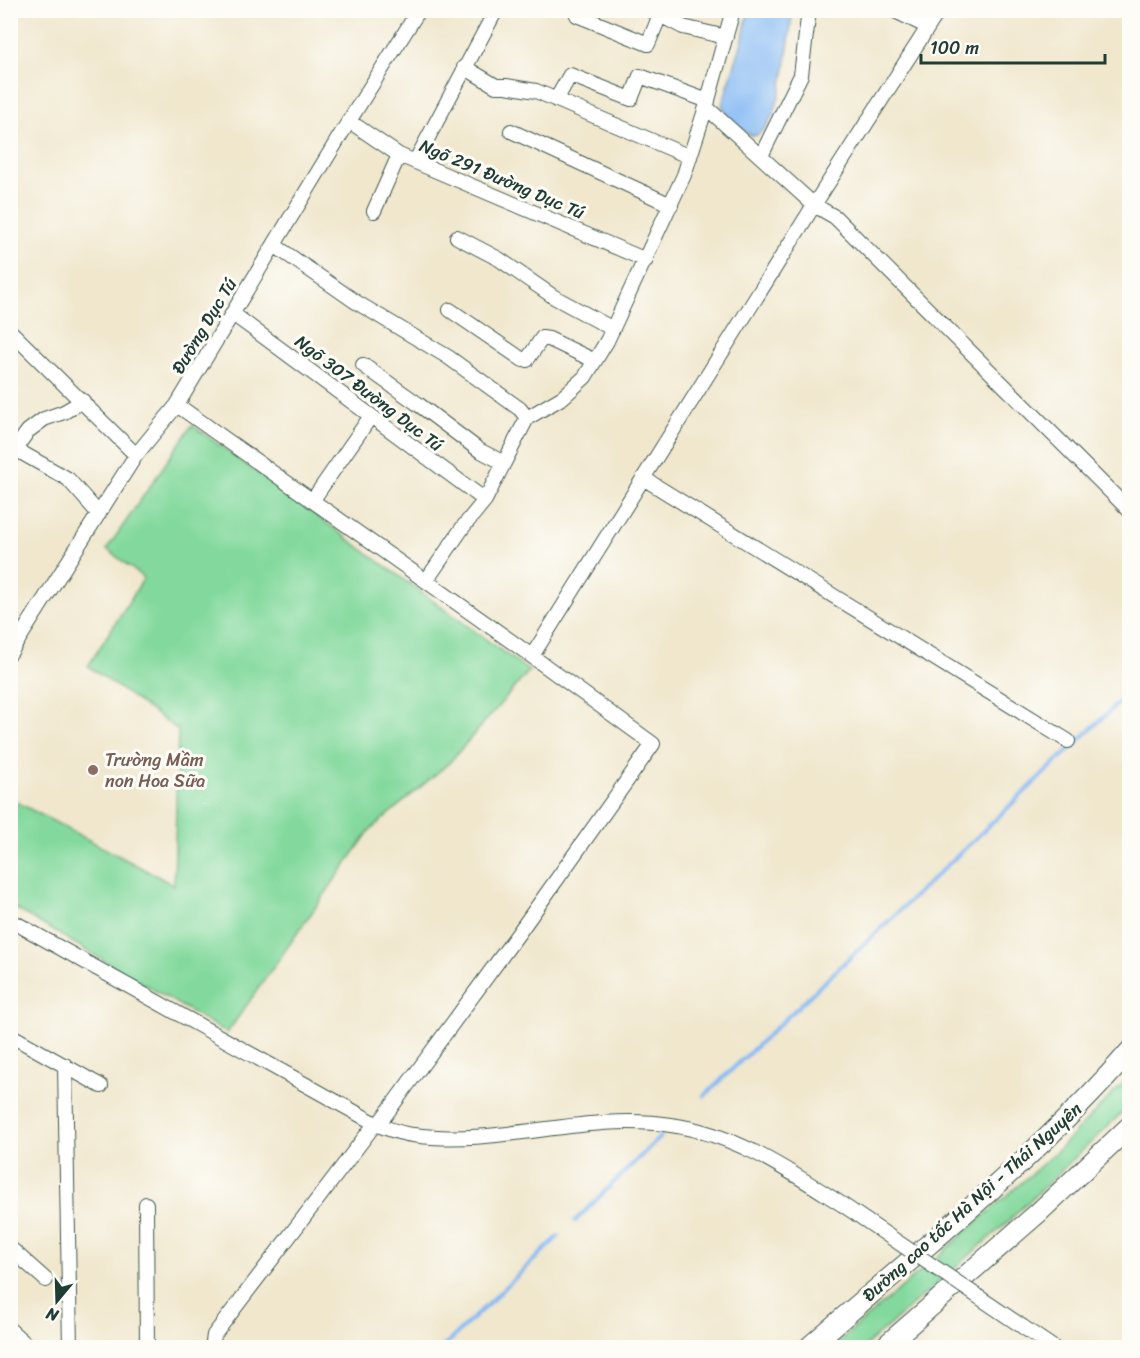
<svg xmlns="http://www.w3.org/2000/svg" width="1140" height="1358" font-family="Sriracha,sans-serif">
  <style>
    .green { fill: #83d99d; stroke: #518b68; stroke-width: 1.5 }
    .water { fill: #85baf4; stroke: #527c94; stroke-width: 1.5 }
    .lines { fill: none; stroke-linecap: round; stroke-linejoin: round }
    .stream { stroke: #85baf4; stroke-width: 4 }
    .minor-casing { stroke: #3e564b; stroke-width: 16 }
    .highway-casing { stroke: #3e564b; stroke-width: 22 }
    .minor { stroke: #fff; stroke-width: 14 }
    .highway { stroke: #fff; stroke-width: 20 }
    .minor-bridge-casing { stroke: #3e564b; stroke-width: 16; stroke-linecap: butt }
    .minor-bridge { stroke: #fff; stroke-width: 14 }
    .education-dot { fill: #8d6e63; stroke: #fdfcf7; stroke-width: 2 }
    .labels { text-anchor: middle; stroke-width: 6; stroke-linejoin: round; paint-order: stroke }
    .street-label { font-size: 18px; fill: #1f3d34; stroke: #fdfcf7 }
    .education-label { font-size: 18px; fill: #785e54; stroke: #fdfcf7; text-anchor: start }
  </style>
  <rect width="100%" height="100%" fill="#fdfcf7"/>
  <filter id="ink" filterUnits="userSpaceOnUse"><feTurbulence type="fractalNoise" baseFrequency=".0167" numOctaves="2"/><feDisplacementMap in="SourceGraphic" scale="12" xChannelSelector="R" yChannelSelector="G"/><feConvolveMatrix kernelMatrix="1 2 1 2 8 2 1 2 1" color-interpolation-filters="sRGB"/></filter>
  <filter id="wash" filterUnits="userSpaceOnUse"><feTurbulence type="fractalNoise" baseFrequency=".008" numOctaves="4" result="noise"/><feDisplacementMap in="SourceGraphic" scale="24" xChannelSelector="R" yChannelSelector="G"/><feGaussianBlur stdDeviation="1.35" result="paint"/><feColorMatrix in="noise" values="0 0 0 0 0 0 0 0 0 0 0 0 0 0 0 0 0 1.4 0 .05"/><feComposite in="paint" operator="in"/></filter>
  <g filter="url(#wash)">
    <rect width="100%" height="100%" fill="#f0e7cd"/>
    <!-- green -->
    <path class="green" d="M192 425 529 671 449 763 370 830 227 1033 11 906V799L174 885 178 730 88 666 144 578 107 549Z
      M1129 1077V1106L1001 1228 864 1347 831 1348 944 1251 1055 1153Z"/>
    <!-- water -->
    <path class="water" d="M748 11H790L792 16C788 44 783 126 754 136 741 132 727 117 722 105L743 39Z"/>
    <g class="lines">
      <!-- stream -->
      <path class="stream" d="M704 1096 1130 692
        M575 1221 661 1136
        M442 1348 559 1236"/>
    </g>
  </g>
  <g filter="url(#ink)">
    <g class="lines">
      <!-- minor casing -->
      <g class="minor-casing">
        <path id="minor" d="M650 10 683 27 726 37
          M893 10 928 27
          M577 15 648 44 660 15
          M464 67 496 86H506L536 91 690 157
          M556 100 570 75 631 99 640 76 708 101
          M706 107 814 205 835 217 1130 511
          M349 121 399 155 646 260
          M511 131 671 205
          M761 156 801 75 809 10
          M415 162 496 10
          M374 211 399 155
          M457 237 499 259 554 297 613 329
          M274 245 356 302 448 357 520 409 527 418
          M450 310 523 360H527L542 338 549 339 595 361
          M233 314 485 500
          M10 331 136 455
          M363 365 418 404 479 450 504 463
          M177 405 515 644 653 744 518 934 378 1125
          M15 449 28 431 44 419 64 412 83 401
          M10 452 15 449 68 479 99 514
          M643 478 1068 741
          M312 501 371 416
          M426 581 463 527 485 500 527 418 563 397 585 377 607 341 684 175 706 107 733 10
          M10 653 136 455 177 405 349 121 419 10
          M532 656 814 205 939 10
          M10 920 378 1125C389 1129 401 1134 413 1135 499 1147 585 1112 671 1125 736 1134 789 1171 843 1205
          M10 1035 101 1086
          M65 1065 70 1348
          M146 1204 147 1348
          M10 1248 46 1280
          M1023 1327 1054 1348
          M10 1330 30 1348
          M217 1348 213 1342 214 1335 375 1124"/>
      </g>
      <!-- highway casing -->
      <g class="highway-casing">
        <path id="highway" d="M808 1348C918 1252 1034 1161 1130 1051
          M883 1348 1038 1213 1130 1126"/>
      </g>
      <!-- minor -->
      <use href="#minor" class="minor"/>
      <!-- highway -->
      <use href="#highway" class="highway"/>
      <!-- minor-bridge casing -->
      <g class="minor-bridge-casing">
        <path id="minor-bridge" d="M843 1205 1023 1327"/>
      </g>
      <!-- minor-bridge -->
      <use href="#minor-bridge" class="minor-bridge"/>
    </g>
  </g>
  <!-- markers -->
  <circle class="education-dot" cx="93" cy="770" r="6"/>
  <g class="labels">
    <!-- street labels -->
    <g class="street-label">
      <text transform="translate(502 179) rotate(23)" y="6">Ngõ 291 Đường Dục Tú</text>
      <text transform="translate(204 326) rotate(-59)" y="6">Đường Dục Tú</text>
      <text transform="translate(369 393) rotate(37)" y="6">Ngõ 307 Đường Dục Tú</text>
      <text transform="translate(972 1202) rotate(-42)" y="6">Đường cao tốc Hà Nội - Thái Nguyên</text>
    </g>
    <!-- education labels -->
    <g class="education-label">
      <text x="105" y="766">Trường Mầm<tspan x="105" dy="21">non Hoa Sữa</tspan></text>
    </g>
  </g>
  <!-- margin -->
  <rect width="1140" height="1358" fill="none" stroke="#fdfcf7" stroke-width="36"/>
  <!-- north arrow -->
  <g transform="translate(57 1301) rotate(199)" stroke="#fdfcf7" stroke-width="4.5" paint-order="stroke">
  <path d="M0-4.5L10 22L0 15L-10 22Z" fill="#1f3d34"/>
  <text y="-9" font-size="16" font-weight="bold" text-anchor="middle" fill="#1f3d34">N</text>
  </g>
  <!-- scale -->
  <path d="M921 54v9h184v-9" fill="none" stroke="#1f3d34" stroke-width="3"/>
  <text x="930" y="54" font-size="18" fill="#1f3d34" stroke="#fdfcf7" stroke-width="4.5" paint-order="stroke">100 m</text>
</svg>
